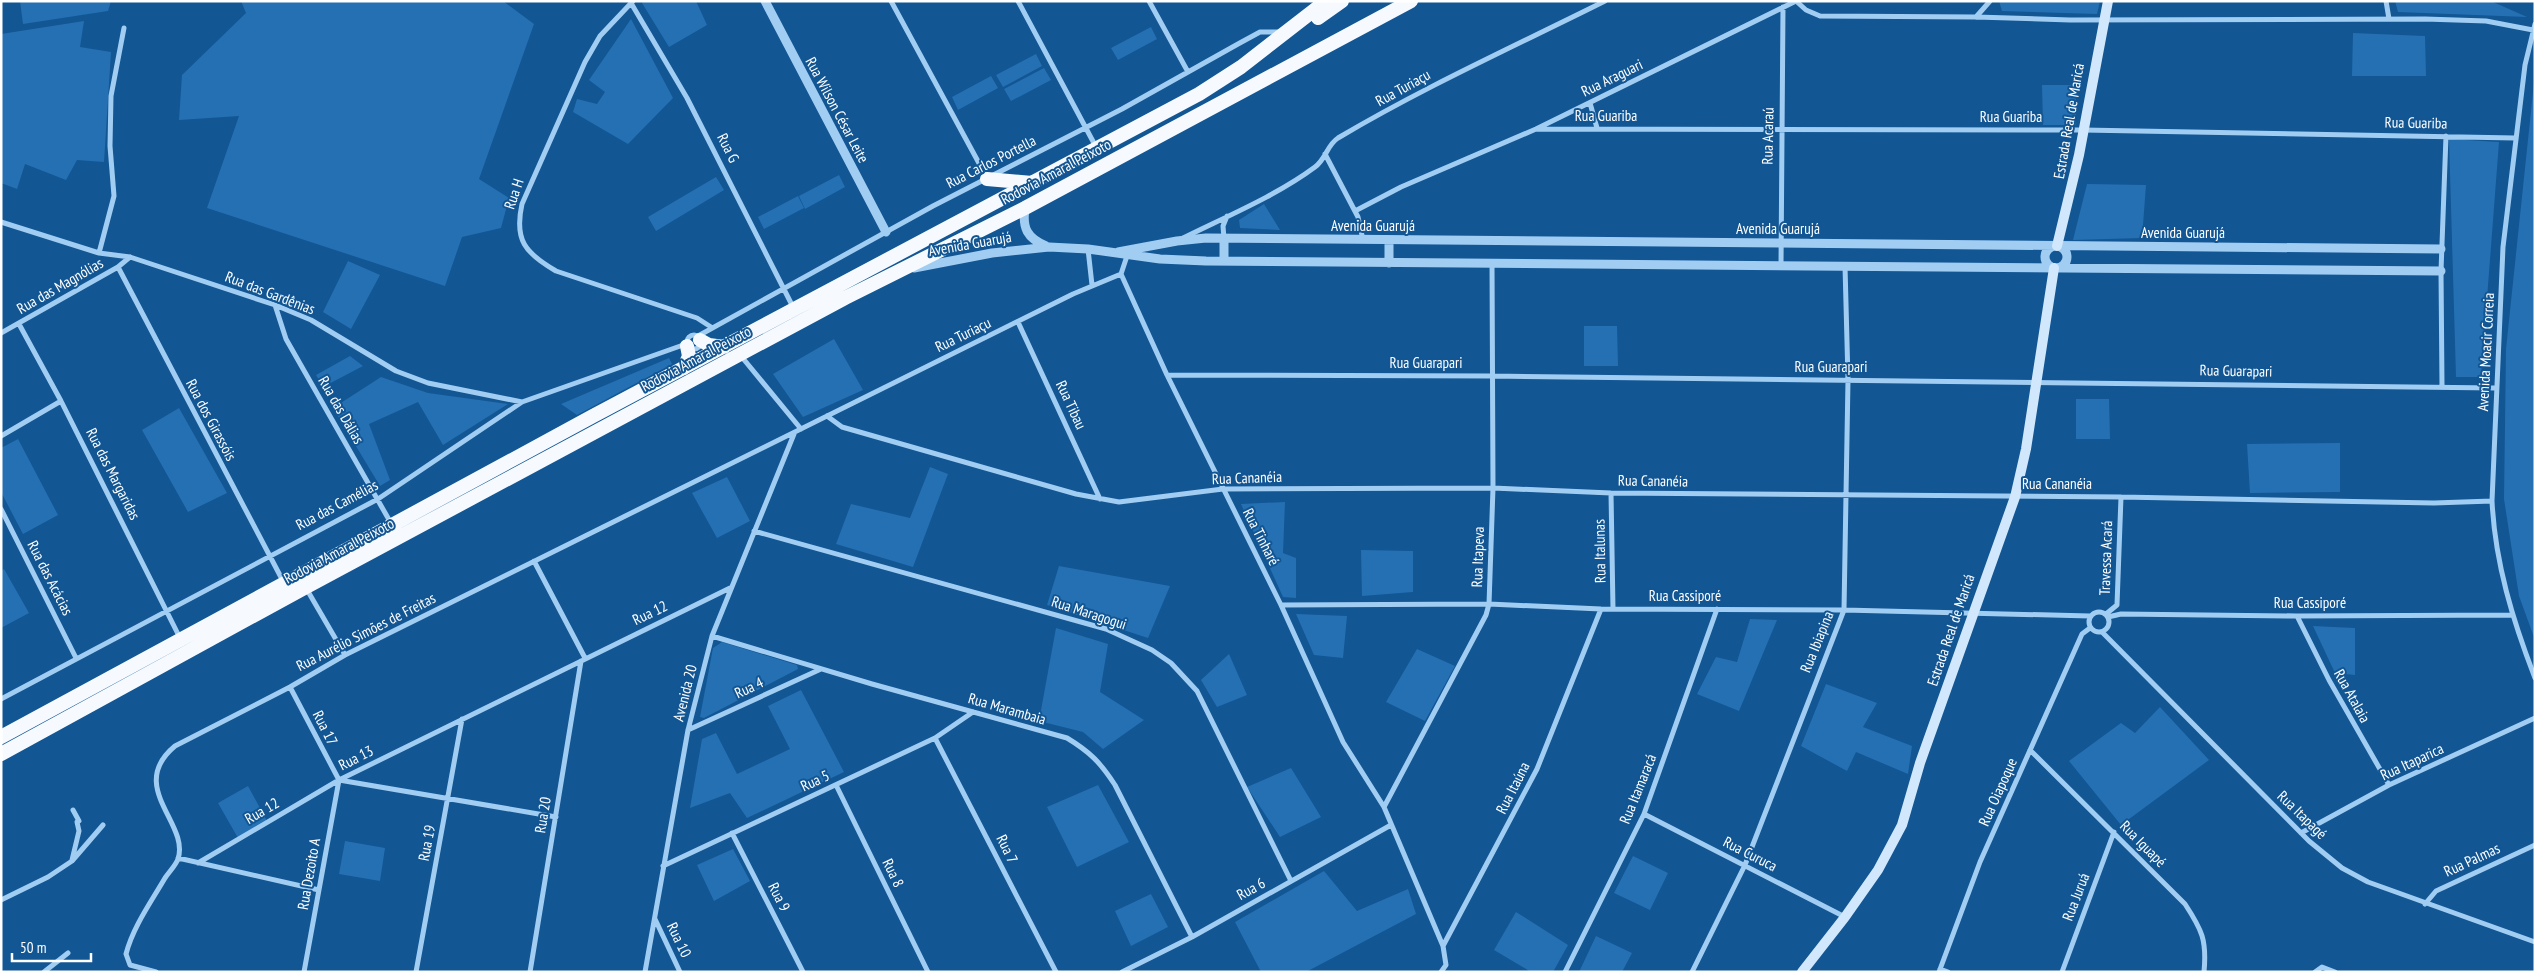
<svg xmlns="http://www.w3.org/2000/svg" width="2536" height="973" font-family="'PT Sans Narrow',sans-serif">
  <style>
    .green { fill: #2470b3 }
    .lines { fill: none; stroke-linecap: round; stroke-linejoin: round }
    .minor { stroke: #a1cdf3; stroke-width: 5 }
    .tertiary { stroke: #a1cdf3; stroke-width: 9 }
    .secondary { stroke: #d0e7fc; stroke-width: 10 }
    .trunk { stroke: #f6faff; stroke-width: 14 }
    .labels { text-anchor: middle; stroke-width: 4; stroke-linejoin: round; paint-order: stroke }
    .street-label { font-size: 15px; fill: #fff; stroke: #125694 }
  </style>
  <rect width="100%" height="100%" fill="#125694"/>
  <!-- green -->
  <path class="green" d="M20 1H111L108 11 23 24Z
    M241 1H503L534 24 479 179 509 198 501 228 462 237 445 286 207 208 239 116 179 120 182 75 246 13Z
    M644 1H696L707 25 669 47 642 3Z
    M1999 1H2100L2097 14 2002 11Z
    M2395 1H2491L2527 17 2398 12Z
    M631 19 673 98 628 144 573 112 577 99 597 104 605 92 589 80Z
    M84 21 80 47 111 52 104 162 77 160 66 180 25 164 17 189 1 183V34Z
    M1151 27 1157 39 1118 60 1111 48Z
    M2353 33 2425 36 2426 76H2352Z
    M1036 54 1042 66 1003 87 996 75Z
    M1044 68 1051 80 1011 101 1004 89Z
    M2535 73V640L2519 596 2504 499 2506 349Z
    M991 76 998 88 958 110 952 97Z
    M2042 85H2076V125H2043Z
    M2449 139 2499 142 2481 377H2456Z
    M839 175 845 187 805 209 799 196Z
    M716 177 724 190 656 231 648 217Z
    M2087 184 2146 185 2142 238 2073 240Z
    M798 196 804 208 764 229 758 217Z
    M1264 204 1280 230 1240 228 1239 220Z
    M348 261 380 275 351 329 323 312Z
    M1584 326H1617L1618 366H1584Z
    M834 339 863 390 803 417 773 374Z
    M350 356 363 366 323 387 316 375Z
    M669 358 672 364 577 415 561 404Z
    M381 377 428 393 508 404 443 445 418 402 369 424 390 480 380 486 333 408Z
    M2076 399H2109L2110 439H2076Z
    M179 408 227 493 188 512 142 430Z
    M18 439 58 515 23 534 1 492V448Z
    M2340 443V492L2250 493 2247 444Z
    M930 467 948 474 913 567 836 544 851 504 910 518Z
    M727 477 750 521 717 538 692 493Z
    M1285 502 1283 553 1296 558V598L1283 597 1241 504Z
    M1361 550 1413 551V592L1362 596Z
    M1059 566 1170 586 1148 638 1047 605Z
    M4 569 29 613 1 628V571Z
    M1296 614 1347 616 1343 658 1314 655Z
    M1750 619 1777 620 1739 711 1697 694 1716 657 1737 662Z
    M2313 626 2355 628V675L2335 673Z
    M1056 628 1108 644 1100 692 1144 720 1103 749 1083 732 1039 721Z
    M722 642 797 665 798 669 704 718 700 717 713 648Z
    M1417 649 1455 666 1425 721 1386 702Z
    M1229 654 1247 695 1217 707 1201 680Z
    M1826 684 1877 703 1863 727 1912 746 1908 774 1856 752 1847 771 1801 746Z
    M801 690 844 772 747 818 730 793 690 808 702 739 716 733 737 774 790 749 768 706Z
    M2160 707 2209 760 2121 825 2069 761 2121 723 2135 733Z
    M1291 768 1321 817 1280 837 1247 787Z
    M1098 785 1129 842 1077 867 1047 807Z
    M248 786 267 821 238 838 218 803Z
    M345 841 385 848 380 881 339 874Z
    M733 849 750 881 714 901 697 865Z
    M1633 856 1668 873 1650 910 1614 893Z
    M1324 871 1357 911 1408 889 1416 914 1306 972H1261L1235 922Z
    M1151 894 1168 927 1131 946 1115 911Z
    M1516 912 1568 945 1553 972H1531L1494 950Z
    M1596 936 1632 953 1622 972H1579Z"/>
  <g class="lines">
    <!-- minor -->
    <path class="minor" d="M633 1 600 36 585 62 522 204C514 240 525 253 556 271L697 318 711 327
      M891 1 987 178
      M1018 1 1096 147
      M1149 1 1188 72
      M1796 1 1806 10 1820 16 1976 17 2070 20 2425 19 2486 21 2533 30
      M2386 1 2389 19
      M631 3 687 98 794 309
      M1976 17 1990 1
      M2535 24 2525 65 2503 247 2492 501C2495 563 2513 621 2535 678
      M1590 103 1597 128
      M1536 129 2083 130 2515 138
      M1325 154 1358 217 1363 240
      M1355 211 1401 187 1536 129 1796 1
      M1 222 99 253 130 257 275 305 311 320 396 371 428 383 522 402
      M1181 239C1225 217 1276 196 1315 167 1326 159 1327 145 1338 138 1424 87 1515 46 1605 1
      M1224 239 1223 226 1227 216
      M1088 249 1092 285
      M99 253 114 196 110 146 111 96 124 28
      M1781 266 1783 7
      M118 267 284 583
      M1121 274 1167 375 1281 605 1343 742 1384 807
      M275 305 286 339 392 525
      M1018 322 1100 499
      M19 324 61 401 180 638
      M1 333 118 267 130 257
      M687 342a7 7 0 1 1 14 0a7 7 0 1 1-14 0Z
      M698 336 933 206 1122 109 1238 44 1260 32H1280
      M741 356 801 429
      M1167 375 1491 376 2495 388
      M2442 386 2441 271 2446 136
      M827 416 842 427 1076 494 1119 502 1223 489 1493 488 1611 493 2121 497 2434 503 2492 501
      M1 436 61 401
      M1611 493 1613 609
      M1 509 76 658
      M754 531 1106 629 1152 650 1171 663 1197 691 1291 881
      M534 561 585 658
      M306 588 345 655
      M1281 605 1489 604 1601 609 1844 610 2090 616
      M2089 622a10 10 0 1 1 20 0a10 10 0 1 1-20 0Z
      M2106 614 2117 605 2121 497
      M2297 616 2329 680 2389 785
      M2108 617 2121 614 2297 616 2512 615
      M2102 632 2309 841 2342 868 2368 882 2535 942
      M712 636 872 684 1067 738C1090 752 1100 762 1115 785L1192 937
      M290 687 339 780
      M1 699 378 499 522 402 686 344
      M688 730 821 669
      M935 738 1056 972
      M2030 750 2185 904C2202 930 2207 940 2204 972
      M339 780 556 817
      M836 785 928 972
      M1644 814 1845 917
      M732 833 803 972
      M2301 833 2389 785 2535 718
      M178 858 319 890
      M72 860 79 831 77 822 79 821 73 810
      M198 863 339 780 730 588
      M663 866 935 738 973 712
      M1 900 48 877 72 861 103 825
      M2425 904 2436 891 2535 845
      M655 919 680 972
      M1443 946 1537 769 1601 609
      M1940 969 1948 972
      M44 972 68 953
      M156 972 130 965 126 954C133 927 151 902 165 878 169 872 176 865 178 859 190 823 126 787 175 746L290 687 345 655 1073 294 1121 274 1127 256
      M304 972 339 780
      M416 972 462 719
      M530 972 581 661
      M645 972 688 730 712 636 794 434
      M1122 972 1192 937 1391 825
      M1441 972 1446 965 1443 946 1384 807 1486 615 1489 604 1493 488 1492 263
      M1565 972 1644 814 1717 609
      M1692 972 1745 865 1844 610 1848 380 1845 266
      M1939 972 1980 862 2082 634 2090 628
      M2062 972 2114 832
      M2315 972 2322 967 2335 972"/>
    <!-- tertiary -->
    <path class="tertiary" d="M765 1 886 232
      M1025 208C1022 228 1027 238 1046 246
      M1224 239V261
      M2045 257a11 11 0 1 1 22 0a11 11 0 1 1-22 0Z
      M1118 252 1177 241 1206 238 2441 249
      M1389 263V240
      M914 268 992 253 1049 247 1088 249 1160 259 1206 261 2441 271"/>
    <!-- secondary -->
    <path class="secondary" d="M2057 246 2079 155 2108 1
      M1802 972 1845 917 1878 870 1902 825 1920 763 2015 497 2026 449 2054 268"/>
    <!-- trunk -->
    <path class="trunk" d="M1318 18 1342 1
      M987 179 1032 183
      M700 340 709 345 724 347
      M684 368 689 356 687 346
      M1 737 593 416 1199 94 1241 67 1326 1
      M1 754 306 587 845 298 1025 208 1411 1"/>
  </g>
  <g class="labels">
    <!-- street labels -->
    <g class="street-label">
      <text transform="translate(1612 78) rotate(-26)" y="5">Rua Araguari</text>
      <text transform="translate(1403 88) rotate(-29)" y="5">Rua Turiaçu</text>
      <text transform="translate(837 110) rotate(62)" y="5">Rua Wilson César Leite</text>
      <text x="1606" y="121">Rua Guariba</text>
      <text x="2011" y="122">Rua Guariba</text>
      <text transform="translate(2069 121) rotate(-80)" y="5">Estrada Real de Maricá</text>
      <text transform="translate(2416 123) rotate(1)" y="5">Rua Guariba</text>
      <text transform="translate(1768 136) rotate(-89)" y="5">Rua Acaraú</text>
      <text transform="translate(728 148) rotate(63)" y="5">Rua G</text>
      <text transform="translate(991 162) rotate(-27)" y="5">Rua Carlos Portella</text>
      <text transform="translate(1056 172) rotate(-28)" y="5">Rodovia Amaral Peixoto</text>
      <text transform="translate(514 194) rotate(-71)" y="5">Rua H</text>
      <text x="1373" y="231">Avenida Guarujá</text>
      <text x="1778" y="234">Avenida Guarujá</text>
      <text x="2183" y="238">Avenida Guarujá</text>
      <text transform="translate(970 244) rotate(-10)" y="5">Avenida Guarujá</text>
      <text transform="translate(60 286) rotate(-30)" y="5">Rua das Magnólias</text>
      <text transform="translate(270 293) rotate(21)" y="5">Rua das Gardênias</text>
      <text transform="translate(963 335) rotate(-26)" y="5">Rua Turiaçu</text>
      <text transform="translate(2486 352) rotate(-87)" y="5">Avenida Moacir Correia</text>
      <text transform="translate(696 359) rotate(-28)" y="5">Rodovia Amaral Peixoto</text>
      <text x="1426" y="368">Rua Guarapari</text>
      <text x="1831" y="372">Rua Guarapari</text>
      <text transform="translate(2236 371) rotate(1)" y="5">Rua Guarapari</text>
      <text transform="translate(1071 405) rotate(65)" y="5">Rua Tibau</text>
      <text transform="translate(341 410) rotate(60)" y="5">Rua das Dálias</text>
      <text transform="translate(211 420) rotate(62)" y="5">Rua dos Girassóis</text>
      <text transform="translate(113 474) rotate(63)" y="5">Rua das Margaridas</text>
      <text transform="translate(1247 478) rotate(-2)" y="5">Rua Cananéia</text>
      <text transform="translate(1653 481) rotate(1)" y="5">Rua Cananéia</text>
      <text x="2057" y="489">Rua Cananéia</text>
      <text transform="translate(337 505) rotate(-28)" y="5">Rua das Camélias</text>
      <text transform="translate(1261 537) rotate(63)" y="5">Rua Tinharé</text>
      <text transform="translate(339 551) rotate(-28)" y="5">Rodovia Amaral Peixoto</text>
      <text transform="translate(1600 551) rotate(-91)" y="5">Rua Italunas</text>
      <text transform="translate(1478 557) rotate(-88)" y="5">Rua Itapeva</text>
      <text transform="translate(2106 558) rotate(-88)" y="5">Travessa Acará</text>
      <text transform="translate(50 578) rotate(63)" y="5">Rua das Acácias</text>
      <text x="1685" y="601">Rua Cassiporé</text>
      <text x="2310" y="608">Rua Cassiporé</text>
      <text transform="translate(650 613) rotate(-26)" y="5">Rua 12</text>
      <text transform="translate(1089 613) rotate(18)" y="5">Rua Maragogui</text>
      <text transform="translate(1951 630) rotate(-71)" y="5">Estrada Real de Maricá</text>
      <text transform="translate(366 632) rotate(-27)" y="5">Rua Aurélio Simões de Freitas</text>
      <text transform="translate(1817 642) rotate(-68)" y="5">Rua Ibiapina</text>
      <text transform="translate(749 688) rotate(-25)" y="5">Rua 4</text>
      <text transform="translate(685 693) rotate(-76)" y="5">Avenida 20</text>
      <text transform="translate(2352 696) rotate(61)" y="5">Rua Atalaia</text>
      <text transform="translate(1007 709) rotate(16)" y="5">Rua Marambaia</text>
      <text transform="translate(325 728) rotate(63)" y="5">Rua 17</text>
      <text transform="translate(356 758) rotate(-27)" y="5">Rua 13</text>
      <text transform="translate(2412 762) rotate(-25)" y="5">Rua Itaparica</text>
      <text transform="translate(815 781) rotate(-25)" y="5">Rua 5</text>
      <text transform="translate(1513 788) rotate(-63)" y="5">Rua Itaúna</text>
      <text transform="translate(1638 789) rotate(-68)" y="5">Rua Itamaracá</text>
      <text transform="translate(1998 792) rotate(-66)" y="5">Rua Oiapoque</text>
      <text transform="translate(262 811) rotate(-30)" y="5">Rua 12</text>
      <text transform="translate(543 815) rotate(-81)" y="5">Rua 20</text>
      <text transform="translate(2302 815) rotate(44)" y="5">Rua Itapagé</text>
      <text transform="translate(427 843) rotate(-79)" y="5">Rua 19</text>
      <text transform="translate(2143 844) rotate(45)" y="5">Rua Iguapé</text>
      <text transform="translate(1007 849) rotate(64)" y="5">Rua 7</text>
      <text transform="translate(1750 854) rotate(27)" y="5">Rua Curuca</text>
      <text transform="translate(2472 860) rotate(-25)" y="5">Rua Palmas</text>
      <text transform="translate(893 873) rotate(64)" y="5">Rua 8</text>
      <text transform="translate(309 874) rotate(-80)" y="5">Rua Dezoito A</text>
      <text transform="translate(1251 889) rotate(-29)" y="5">Rua 6</text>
      <text transform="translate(779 897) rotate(63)" y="5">Rua 9</text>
      <text transform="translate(2076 897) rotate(-69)" y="5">Rua Juruá</text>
      <text transform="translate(679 940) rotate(64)" y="5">Rua 10</text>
    </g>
  </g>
  <!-- border -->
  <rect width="2536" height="973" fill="none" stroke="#ffffff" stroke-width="5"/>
  <!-- scale -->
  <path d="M12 953v8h79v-8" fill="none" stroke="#ffffff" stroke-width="2.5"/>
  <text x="20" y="953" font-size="15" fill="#ffffff" stroke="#125694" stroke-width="4" paint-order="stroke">50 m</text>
</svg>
